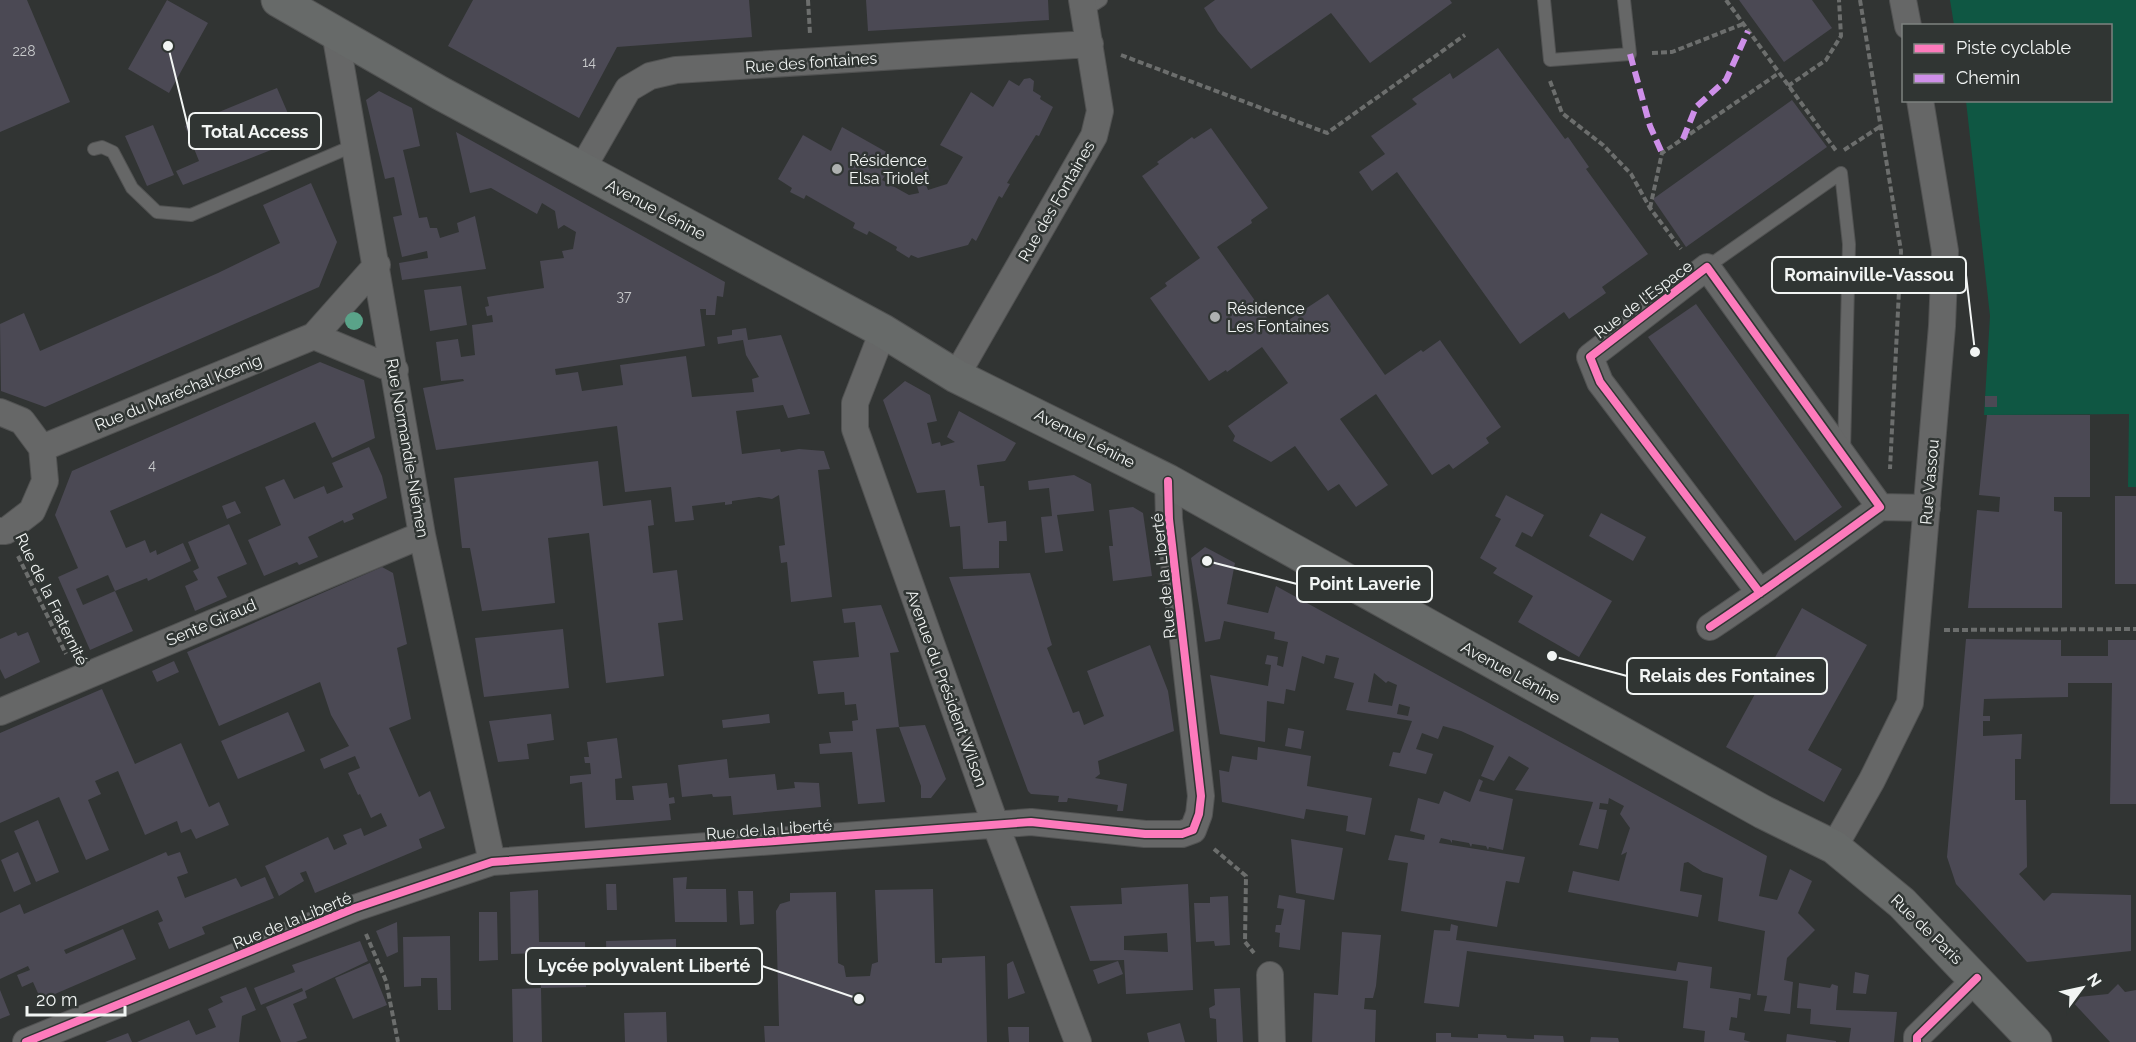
<svg xmlns="http://www.w3.org/2000/svg" width="2136" height="1042" font-family="Raleway,sans-serif">
  <style>
    .green { fill: #0f5743 }
    .building { fill: #4b4954; fill-rule: evenodd }
    .lines { fill: none; stroke-linecap: round; stroke-linejoin: round }
    .service-casing { stroke: #515252; stroke-width: 14 }
    .minor-casing { stroke: #515252; stroke-width: 28 }
    .secondary-casing { stroke: #515252; stroke-width: 35 }
    .path { stroke: #6c6e6d; stroke-width: 4; stroke-dasharray: 6 3; stroke-linecap: butt }
    .service { stroke: #666767; stroke-width: 12 }
    .minor { stroke: #666767; stroke-width: 26 }
    .secondary { stroke: #676a69; stroke-width: 33 }
    .quiet { stroke: #ce8fe9; stroke-width: 6; stroke-dasharray: 12 6; stroke-linecap: butt }
    .cycleway-casing { stroke: #303533; stroke-width: 11 }
    .cycleway { stroke: #fd7abc; stroke-width: 8 }
    .tree { fill: #5aa389 }
    .poi-dot { fill: #aeb1b0; stroke: #303533; stroke-width: 2 }
    .labels { text-anchor: middle; stroke-width: 5; stroke-linejoin: round; paint-order: stroke }
    .number-label { font-size: 14px; fill: #c8cacc }
    .street-label { font-size: 16px; fill: #f2f5f4; stroke: #303533 }
    .poi-label { font-size: 16px; fill: #f2f5f4; stroke: #303533; text-anchor: start }
    .leader { fill: none; stroke: #f2f5f4; stroke-width: 2 }
    .callout-dot { fill: #f2f5f4; stroke: #303533; stroke-width: 2 }
    .callout { fill: #303533; stroke: #f2f5f4; stroke-width: 2 }
    .callout-label { font-size: 18px; text-anchor: middle; font-weight: bold; fill: #f2f5f4 }
  </style>
  <rect width="100%" height="100%" fill="#313433"/>
  <!-- green -->
  <path class="green" d="M1950 0H2136V487H2128L2129 414 1984 415 1990 316 1966 101 2110 100V26L1954 25Z"/>
  <!-- building -->
  <path class="building" d="M0 0H27L70 102 0 132Z
    M167 0 208 23 169 93 128 69Z
    M473 0H749L752 37 617 47 579 118 448 46Z
    M866 0H1048L1049 20 868 31Z
    M1215 0H1450L1452 3 1370 63 1331 13 1251 69 1218 31 1204 8Z
    M1739 0H1812L1832 28 1784 62Z
    M1498 48 1565 139 1568 137 1589 167 1586 169 1648 254 1602 287 1606 293 1569 319 1564 312 1520 344 1397 172 1372 191 1359 172 1385 154 1371 136 1417 104 1412 99 1450 73 1453 79Z
    M1030 78 1034 81 1033 91 1041 96 1040 99 1053 107 1039 136 1036 135 1007 183 1010 184 1002 198 999 196 976 241 972 238 968 245 918 258 911 255 909 258 896 250 897 247 869 231 867 235 853 228 855 223 806 195 804 199 790 192 792 188 778 179 803 135 831 151 842 127 897 158 882 180 909 195 919 193 911 164 914 157 920 155 926 158 930 174 923 177 928 190 947 184 963 157 940 145 971 92 993 107 1009 80 1019 86 1024 79Z
    M277 88 299 139 183 185 176 171 199 161 185 126Z
    M379 91 412 108 420 146 403 150 419 218 427 217 430 228H437L440 238 459 232 457 223 475 216 486 269 402 280 399 263 428 258 427 251 402 257 393 217 402 215 394 177 385 179 366 100Z
    M1792 100 1827 147 1686 247 1653 199Z
    M153 125 174 175 147 186 125 136Z
    M1211 128 1268 208 1251 220 1252 223 1217 247 1275 329 1328 294 1385 375 1421 350 1423 352 1440 340 1501 427 1486 438 1489 443 1453 469 1449 464 1432 475 1376 394 1340 419 1388 485 1356 507 1339 484 1328 491 1295 446 1271 462 1233 441 1235 436 1228 426 1288 383 1262 347 1227 372 1226 370 1209 381 1150 298 1167 286 1165 283 1200 258 1142 176 1159 164 1157 162 1192 137 1194 139Z
    M456 132 725 282 723 297 717 296 715 315H706V309H700L705 346 555 369 556 375 578 372 582 391 623 385 620 365 686 356 692 397 754 392 752 379 759 377 746 355 743 340 718 344 717 337 732 335V330L746 328 748 340 781 335 810 414 788 418 783 405 736 411 742 454 780 449 781 452 799 449 824 451 830 469 818 470 832 597 791 602 787 562 781 563 779 546 785 545 779 495 772 499 759 497 732 501V504L725 505V502L692 506 694 520 675 522 671 487 625 492 617 426 436 450 423 388 464 381 463 379 441 381 436 342 458 339 461 357 475 355 472 325 493 322 492 315 487 316 485 307 489 306 487 297 544 288 540 261 564 258 562 251 573 249 576 232 564 225 558 229 555 211 542 203 537 214 491 188 470 193Z
    M311 183 337 242 319 287 45 407 1 391 0 324 24 313 40 351 218 273 280 243 263 205Z
    M461 286 467 325 430 331 424 290Z
    M1696 304 1842 507 1795 541 1648 337Z
    M320 362 364 380 375 438 332 458 315 422 110 511 126 548 145 540 150 553 156 550 157 555 183 543 191 561 148 581 147 578 115 591 108 575 76 589 83 605 115 591 133 631 90 650 58 577 78 568 55 515 72 471Z
    M905 381 930 395 937 421 927 423 932 444 940 442 941 446 955 442 947 437 959 411 1016 443 1005 461 977 465 980 486H984L988 523 1006 521 1007 541H999V568L963 569 960 526 950 527 945 490 917 493 883 400Z
    M1985 396H1997V407H1985Z
    M1987 415H2090V497H2054V511L2062 512V608H1968L1977 510 1999 512 2000 497 1979 495Z
    M369 447 382 476 387 498 352 514 354 519 344 523 343 520 308 537 318 557 299 565 297 562 264 576 248 540 281 525 265 487 284 479 294 499 324 486 327 494 343 487 332 463Z
    M598 461 603 506 651 500 654 525 648 526 653 573 677 570 683 620 658 623 664 676 606 683 589 533 548 538 555 603 482 611 470 548H462L454 478Z
    M1074 475 1091 484 1094 511 1057 515 1063 551 1045 553 1041 517 1052 516 1049 488 1029 490 1028 481Z
    M1506 495 1544 515 1532 537 1522 532 1515 546 1612 601 1579 657 1518 622 1533 596 1493 573 1497 568 1480 558 1501 519 1495 516Z
    M2115 496H2136V584H2115Z
    M235 501 241 513 227 519 222 506Z
    M1133 507 1143 513 1152 576 1113 581 1109 546H1113L1109 510Z
    M1601 513 1646 537 1633 561 1589 536Z
    M229 524 247 564 217 577 227 597 195 611 185 586 198 580 193 571 199 568 188 542Z
    M1205 547 1235 563 1227 604 1268 613 1276 586 1767 856 1759 896 1777 900 1790 869 1812 881 1798 913 1815 930 1787 958 1784 980 1793 982 1790 1014 1764 1011 1767 996 1757 995 1765 931 1718 921 1723 878 1703 872 1688 862 1684 863 1680 891 1702 895 1698 917 1568 892 1573 871 1619 881 1627 852 1621 855 1630 828 1620 814 1624 806 1609 798 1608 804 1600 803 1599 809 1607 810 1598 849 1579 845 1593 802 1515 790 1529 768 1509 756 1494 781 1481 776 1494 746 1461 731 1443 726 1438 739 1422 733 1416 749 1433 754 1426 774 1389 766 1393 752 1400 753 1412 721 1346 710 1354 683 1334 678 1339 658 1326 655 1324 664 1302 656 1295 691 1286 689 1284 704 1267 701 1265 742 1220 734 1210 675 1268 686 1271 665 1265 664 1267 655 1278 657 1277 665 1283 667 1288 642 1274 639 1275 632 1224 621 1220 639 1205 642 1191 558ZM1374 673 1386 683 1388 681 1397 685 1392 706 1368 702ZM1399 704 1410 707 1408 716 1397 714Z
    M382 567 393 573 407 644 397 648 411 719 389 728 419 797 430 791 445 828 419 839 422 848 315 893 306 871 300 873 304 881 279 896 265 866 328 837 334 850 347 844 343 835 361 828 364 836 387 826 381 813 371 818 360 794 358 795 348 773 360 768 355 756 324 769 320 759 349 746 331 715 320 682 219 726 187 652Z
    M1030 573 1052 645 1047 648 1073 713 1079 711 1084 725 1104 716 1087 671 1150 645 1168 691 1174 731 1098 761 1100 774 1095 778 1127 784 1123 811H1117L1118 805 1068 798 1067 802H1058L1059 796 1031 794 1028 791 949 577Z
    M881 605 899 652 890 653 899 727 876 729 885 802 858 804 852 752 820 754 819 744 831 743 829 732 853 731 852 721 858 720 856 704 845 705 844 692 818 694 813 661 859 657 855 622 844 623 842 609Z
    M1802 608 1867 645 1808 750 1842 769 1824 802 1726 747Z
    M563 629 569 688 484 697 475 638Z
    M16 632 18 636 28 632 40 662 5 679 0 669V639Z
    M1966 639 2061 640V656H2108V640H2136V804H2110L2112 683H2068V697L1984 699 1983 716H1990V721H1983V736L2022 734 2021 759H2015V800H2026L2027 867 2019 874 2044 901 2052 893 2131 895V951L2027 962 1956 884 1947 857Z
    M174 661 179 672 157 682 152 671Z
    M102 689 135 764 181 743 209 807 219 802 229 825 196 839 191 829 181 833 177 821 145 835 118 771 95 781 101 794 88 800 109 850 86 860 59 797 0 823V733Z
    M288 712 305 751 238 779 221 741Z
    M551 714 554 740 527 744 529 759 498 762 489 721Z
    M769 714 770 723 723 728 722 720Z
    M925 725 946 779 931 798H921V786L899 727Z
    M1288 728 1304 731 1301 749 1285 746Z
    M617 738 622 778 615 779 616 800H634L632 786 667 783 669 798 674 797 675 803 669 804 671 820 585 828 582 782 570 784V776L591 774 590 763H585L584 757H589L587 742Z
    M1258 747 1311 756 1307 786 1372 798 1365 835 1346 831 1348 816 1306 809 1304 819 1222 802 1219 770 1229 772 1232 756 1257 760Z
    M727 759 729 778 775 774 777 790 795 788 794 782 819 783 821 807 733 815 731 796 713 797 712 794 682 797 678 765Z
    M1479 779 1483 781 1479 791 1513 799 1503 850 1489 847 1488 850 1486 846 1472 844 1471 847 1469 843 1452 840V843L1450 840 1441 838 1439 843 1525 857 1519 883 1506 881 1497 927 1401 911 1408 863 1388 860 1395 835 1424 840 1425 835 1410 831 1418 798 1439 804 1444 791 1470 802Z
    M38 820 59 872 36 882 14 831Z
    M1291 839 1343 848 1334 900 1296 893Z
    M18 852 31 884 14 892 1 860Z
    M166 852 168 856 180 852 188 873 177 877 185 898 236 878 241 887 265 877 274 898 202 927 205 934 169 949 158 923 163 921 158 910 64 950 66 954 123 929 136 959 41 1000 33 982 22 987 17 975 30 970 28 966 0 979V913L20 904 24 914Z
    M687 877 686 889H726L727 922H675L673 878Z
    M606 884H616L617 910H607Z
    M1188 884 1193 990 1126 994 1124 960 1090 961 1070 906 1122 904 1121 888ZM1167 933 1168 952 1124 950V936Z
    M933 889 935 963H942V958L985 956 987 1042H765L764 1026H779L776 911 780 904 790 901V893L836 892 838 963 844 966 846 977 870 976 872 964 878 962 875 890Z
    M538 890 539 942H585L586 987 541 988 542 1042H513L512 989 541 988 539 953 511 954 510 892Z
    M738 891H753L754 924 740 925Z
    M1279 895 1305 900 1300 950 1279 947 1280 933 1275 932 1276 925H1281L1284 909 1277 908Z
    M1228 896 1230 945 1215 946 1214 941 1196 942 1194 903H1210V897Z
    M479 912H497L498 960 479 961Z
    M397 922 398 952 387 957 376 931Z
    M1451 924 1458 926 1456 940 1676 971 1678 962 1712 967 1710 988 1751 994 1750 1000 1739 998 1737 1018 1731 1017 1729 1030 1745 1033 1744 1040 1751 1042H1704L1705 1031 1683 1028 1688 981 1467 951 1459 1007 1424 1003 1434 930 1450 931Z
    M1342 932 1381 935 1376 986 1373 998H1365L1364 1009 1376 1010 1375 1042H1312L1314 993 1338 995Z
    M450 936 451 1010H438L437 978H421V986L404 987 403 937Z
    M676 939V971H659V975L607 976 606 941Z
    M360 941 368 961 305 991 307 998 293 1004 307 1038 296 1042H281L266 1007 303 991 302 988 261 1005 254 988 295 972 292 965Z
    M1013 961 1025 993 1008 999 1007 964Z
    M1118 961 1123 974 1098 984 1093 970Z
    M370 963 387 1005 353 1019 335 978Z
    M1855 972 1869 975 1866 994 1853 993Z
    M1799 983 1830 988 1832 984 1838 986 1836 1010 1897 1012 1894 1042H1849L1851 1028 1810 1024 1811 1009 1797 1008Z
    M2118 984 2125 992 2136 990V1042H2110L2069 998 2108 994Z
    M246 987 256 1010 242 1016 239 1042H137L189 1020 196 1035 216 1027 208 1009 223 1002 220 997Z
    M1240 988 1243 1042H1217L1216 1019 1210 1018 1209 1008 1215 1005 1214 989Z
    M0 990 10 1015 0 1019Z
    M666 1012 667 1042H625L624 1013Z
    M1180 1023 1185 1042H1149L1147 1033Z
    M1008 1027H1029V1042H1009Z
    M128 1033 132 1042H105Z
    M1436 1033H1451V1037L1478 1038V1034L1506 1035 1507 1038 1534 1039V1035L1563 1036 1564 1042H1436Z
    M1787 1034 1836 1041V1042H1786Z
    M1591 1037 1618 1038 1619 1042H1590Z"/>
  <g class="lines">
    <!-- service casing -->
    <g class="service-casing">
      <path id="service" d="M1544 0 1550 60 1630 54 1624 0
        M1084 11 1101 0
        M94 149 102 147 113 152 132 188 157 212 191 215 355 145
        M1707 267 1841 173 1849 244 1844 451"/>
    </g>
    <!-- minor casing -->
    <g class="minor-casing">
      <path id="minor" d="M1903 0 1908 26
        M335 32 422 535 492 862
        M582 169 628 89 650 76 676 70 1090 44
        M883 331 855 403V429L996 826 1078 1042
        M314 336 395 370
        M956 376 1094 136 1100 111 1082 0
        M0 412 22 421 42 448 45 481 32 511 6 531H0
        M42 448 314 336 377 265
        M1880 507 1927 508
        M1710 627C1768 588 1824 548 1880 507L1707 267 1590 357 1600 382 1760 593
        M0 712 422 535
        M1834 847 1872 780 1910 703 1942 326 1945 251 1920 100
        M1270 975 1272 1042
        M26 1042 355 908 492 862 1031 822 1145 834H1182L1193 830 1199 814 1201 796 1169 519 1168 481
        M1917 1042V1037L1977 978"/>
    </g>
    <!-- secondary casing -->
    <g class="secondary-casing">
      <path id="secondary" d="M278 0 440 93 883 331 956 376 1168 481 1763 812 1834 847 1902 903 2035 1042"/>
    </g>
    <!-- path -->
    <path class="path" d="M808 0 810 34
      M1726 0 1837 152
      M1860 0 1901 251 1890 469
      M1652 53 1672 52 1743 24
      M1121 55 1327 133 1465 35
      M1550 81 1562 113 1603 145 1631 174 1650 208 1681 249
      M1788 86 1826 60 1841 36 1839 0
      M1844 150 1881 126
      M1650 208 1662 153 1779 73
      M18 556 66 654
      M1944 630 2136 629
      M1214 849 1246 876 1245 942 1254 953
      M366 934 386 981 398 1042"/>
    <!-- service -->
    <use href="#service" class="service"/>
    <!-- minor -->
    <use href="#minor" class="minor"/>
    <!-- secondary -->
    <use href="#secondary" class="secondary"/>
    <!-- quiet -->
    <path class="quiet" d="M1630 54 1650 126 1662 153
      M1683 139 1696 107 1726 80 1748 31"/>
    <!-- cycleway casing -->
    <g class="cycleway-casing">
      <path id="cycleway" d="M1710 627C1768 588 1824 548 1880 507L1707 267 1590 357 1600 382 1760 593
        M26 1042 355 908 492 862 1031 822 1145 834H1182L1193 830 1199 814 1201 796 1169 519 1168 481
        M1917 1042V1037L1977 978"/>
    </g>
    <!-- cycleway -->
    <use href="#cycleway" class="cycleway"/>
  </g>
  <!-- trees -->
  <circle class="tree" cx="354" cy="321" r="9"/>
  <!-- markers -->
  <g class="poi-dot">
    <circle cx="837" cy="169" r="6"/>
    <circle cx="1215" cy="317" r="6"/>
  </g>
  <g class="labels">
    <!-- number labels -->
    <g class="number-label">
      <text x="24" y="56">228</text>
      <text x="589" y="67">14</text>
      <text x="624" y="301">37</text>
      <text x="152" y="470">4</text>
    </g>
    <!-- street labels -->
    <g class="street-label">
      <text transform="translate(811 62) rotate(-4)" y="6">Rue des fontaines</text>
      <text transform="translate(1056 201) rotate(-60)" y="6">Rue des Fontaines</text>
      <text transform="translate(656 209) rotate(28)" y="6">Avenue Lénine</text>
      <text transform="translate(1643 299) rotate(-37)" y="6">Rue de l'Espace</text>
      <text transform="translate(178 392) rotate(-22)" y="6">Rue du Maréchal Kœnig</text>
      <text transform="translate(1085 438) rotate(27)" y="6">Avenue Lénine</text>
      <text transform="translate(408 448) rotate(80)" y="6">Rue Normandie-Niémen</text>
      <text transform="translate(1929 482) rotate(-85)" y="6">Rue Vassou</text>
      <text transform="translate(1163 576) rotate(-96)" y="6">Rue de la Liberté</text>
      <text transform="translate(52 599) rotate(64)" y="6">Rue de la Fraternité</text>
      <text transform="translate(211 622) rotate(-23)" y="6">Sente Giraud</text>
      <text transform="translate(1511 672) rotate(29)" y="6">Avenue Lénine</text>
      <text transform="translate(947 688) rotate(70)" y="6">Avenue du Président Wilson</text>
      <text transform="translate(769 829) rotate(-4)" y="6">Rue de la Liberté</text>
      <text transform="translate(292 920) rotate(-22)" y="6">Rue de la Liberté</text>
      <text transform="translate(1927 929) rotate(44)" y="6">Rue de Paris</text>
    </g>
    <!-- poi labels -->
    <g class="poi-label">
      <text x="849" y="166">Résidence<tspan x="849" dy="18">Elsa Triolet</tspan></text>
      <text x="1227" y="314">Résidence<tspan x="1227" dy="18">Les Fontaines</tspan></text>
    </g>
  </g>
  <!-- callouts -->
  <path class="leader" d="M168 46L189 131M1975 352L1966 275M1207 561L1297 584M1552 656L1627 676M859 999L762 966"/>
  <g class="callout-dot">
    <circle cx="168" cy="46" r="6"/>
    <circle cx="1975" cy="352" r="6"/>
    <circle cx="1207" cy="561" r="6"/>
    <circle cx="1552" cy="656" r="6"/>
    <circle cx="859" cy="999" r="6"/>
  </g>
  <g class="callout">
    <rect x="189" y="113" width="132" height="36" rx="6"/>
    <rect x="1772" y="257" width="194" height="36" rx="6"/>
    <rect x="1297" y="566" width="135" height="36" rx="6"/>
    <rect x="1627" y="658" width="200" height="36" rx="6"/>
    <rect x="526" y="948" width="236" height="36" rx="6"/>
  </g>
  <g class="callout-label">
    <text x="255" y="138">Total Access</text>
    <text x="1869" y="281">Romainville-Vassou</text>
    <text x="1365" y="590">Point Laverie</text>
    <text x="1727" y="682">Relais des Fontaines</text>
    <text x="644" y="972">Lycée polyvalent Liberté</text>
  </g>
  <!-- legend -->
  <rect x="1902" y="24" width="210" height="78" fill="#303533" stroke="#7e8280" stroke-width="1.5"/>
  <rect x="1914" y="44" width="30" height="9" fill="#fd7abc" stroke="#7e8280" stroke-width="1.5"/>
  <text x="1956" y="54" font-size="18" fill="#f2f5f4">Piste cyclable</text>
  <rect x="1914" y="74" width="30" height="9" fill="#ce8fe9" stroke="#7e8280" stroke-width="1.5"/>
  <text x="1956" y="84" font-size="18" fill="#f2f5f4">Chemin</text>
  <!-- north arrow -->
  <g transform="translate(2082 988) rotate(57)" stroke="#303533" stroke-width="4.5" paint-order="stroke">
  <path d="M0-4.5L10 22L0 15L-10 22Z" fill="#f2f5f4"/>
  <text y="-9" font-size="16" font-weight="bold" text-anchor="middle" fill="#f2f5f4">N</text>
  </g>
  <!-- scale -->
  <path d="M27 1006v9h98v-9" fill="none" stroke="#f2f5f4" stroke-width="3"/>
  <text x="36" y="1006" font-size="18" fill="#f2f5f4" stroke="#303533" stroke-width="4.5" paint-order="stroke">20 m</text>
</svg>
